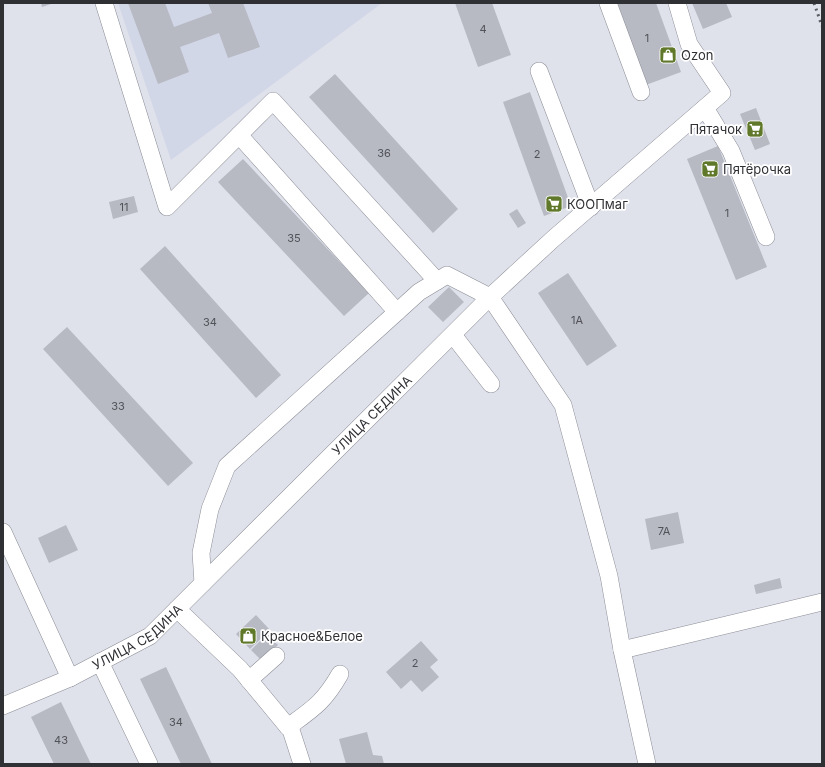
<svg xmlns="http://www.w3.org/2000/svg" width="825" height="767" font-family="Inter,sans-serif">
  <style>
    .built { fill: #d2d7e8 }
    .building { fill: #b7b9c3 }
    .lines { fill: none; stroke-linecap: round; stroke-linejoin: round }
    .minor-casing { stroke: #8b8d96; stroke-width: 18 }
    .minor { stroke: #fff; stroke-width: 17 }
    .rail { stroke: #5d5e64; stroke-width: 3; stroke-dasharray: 2 4; stroke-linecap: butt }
    .labels { text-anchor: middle; stroke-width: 3.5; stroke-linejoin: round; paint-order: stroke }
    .number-label { font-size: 11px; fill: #515258 }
    .poi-label { font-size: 13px; fill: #2f3034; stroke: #fff; text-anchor: start }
    .street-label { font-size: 13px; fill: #2f3034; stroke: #fff }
  </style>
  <rect width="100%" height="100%" fill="#dfe1eb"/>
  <!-- built -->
  <path class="built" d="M118 3H382L171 160Z"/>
  <!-- building -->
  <path class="building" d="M41 3H54L42 7Z
    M128 3H165L174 27 212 13 208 3H243L260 47 228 58 219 33 180 47 189 72 158 84Z
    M455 3H492L511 55 478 67Z
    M613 3H656L681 72 643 86Z
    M692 3H726L732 17 703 29Z
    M335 74 458 209 433 233 309 97Z
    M530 92 571 206 544 216 503 102Z
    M756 108 770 144 755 150 740 114Z
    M718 146 767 267 736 280 687 159Z
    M243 159 369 293 344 316 218 182Z
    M134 196 138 212 113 219 109 202Z
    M517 209 526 223 518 228 509 214Z
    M165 246 281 375 256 398 140 269Z
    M568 273 617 346 587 366 538 293Z
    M449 287 464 302 443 322 428 307Z
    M67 327 193 463 168 486 43 349Z
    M678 512 684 543 651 550 645 519Z
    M66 525 78 550 49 563 38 538Z
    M780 578 782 588 756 594 754 585Z
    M256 615 270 630 250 649 236 634Z
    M267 634 278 645 262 661 251 650Z
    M421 641 438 660 430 667 439 677 422 692 411 680 401 689 386 672Z
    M166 667 212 764H181L140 679Z
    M61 702 91 764H54L31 717Z
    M367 732 373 755 382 756 384 764H346L339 739Z"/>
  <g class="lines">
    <!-- minor casing -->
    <g class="minor-casing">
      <g id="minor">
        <path d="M104 3 167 207 273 101 437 281"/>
        <path d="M608 3 641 92"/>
        <path d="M539 71 591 207"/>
        <path d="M705 108 731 151 766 237"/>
        <path d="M239 135 397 312"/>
        <path d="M453 335 491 384"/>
        <path d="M3 532 70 678"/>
        <path d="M203 583 201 553 210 509 227 466 419 292 447 275 490 297 563 405 609 576 622 650 647 764"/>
        <path d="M177 609 240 669 288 727 291 730 302 764"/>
        <path d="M622 650 822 602"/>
        <path d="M100 662 149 764"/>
        <path d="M249 680 276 656"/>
        <path id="s1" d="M3 706 70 678 150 636 490 297 553 239 722 93 689 44 677 3"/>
        <path d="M288 727C314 708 324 702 340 674"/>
      </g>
    </g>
    <!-- minor -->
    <use href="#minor" class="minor"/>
    <!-- rail -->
    <path class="rail" d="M814 3 822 26"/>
  </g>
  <!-- icons -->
  <defs>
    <g id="shop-square" transform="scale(0.9)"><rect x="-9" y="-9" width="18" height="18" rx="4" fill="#60782a" stroke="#fff"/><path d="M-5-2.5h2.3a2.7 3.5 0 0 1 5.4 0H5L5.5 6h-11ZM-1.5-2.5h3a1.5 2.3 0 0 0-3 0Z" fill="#fff"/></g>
    <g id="supermarket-square" transform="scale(0.9)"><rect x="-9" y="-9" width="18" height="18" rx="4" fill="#60782a" stroke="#fff"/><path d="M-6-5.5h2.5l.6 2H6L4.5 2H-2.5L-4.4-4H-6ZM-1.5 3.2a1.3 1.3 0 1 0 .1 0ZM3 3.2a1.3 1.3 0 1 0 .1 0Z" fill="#fff"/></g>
  </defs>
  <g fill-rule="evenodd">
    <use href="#shop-square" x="668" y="55"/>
    <use href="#supermarket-square" x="755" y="129"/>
    <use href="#supermarket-square" x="710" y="169"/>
    <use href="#supermarket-square" x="554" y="204"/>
    <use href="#shop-square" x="248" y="636"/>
  </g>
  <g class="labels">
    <!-- number labels -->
    <g class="number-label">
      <text x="483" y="33">4</text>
      <text x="647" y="42">1</text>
      <text x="384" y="157">36</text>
      <text x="537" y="158">2</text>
      <text x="124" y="211">11</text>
      <text x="727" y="217">1</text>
      <text x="294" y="242">35</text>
      <text x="577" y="324">1А</text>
      <text x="210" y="326">34</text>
      <text x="118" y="410">33</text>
      <text x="664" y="535">7А</text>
      <text x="415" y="667">2</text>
      <text x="176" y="726">34</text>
      <text x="61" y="744">43</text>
    </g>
    <!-- poi labels -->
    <g class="poi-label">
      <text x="681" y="60">Ozon</text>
      <text x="742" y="134" text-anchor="end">Пятачок</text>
      <text x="723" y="174">Пятёрочка</text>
      <text x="567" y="209">КООПмаг</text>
      <text x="261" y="641">Красное&amp;Белое</text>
    </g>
    <!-- street labels -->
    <g class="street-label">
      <text dy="5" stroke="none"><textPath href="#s1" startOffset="476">УЛИЦА СЕДИНА</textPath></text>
      <text dy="5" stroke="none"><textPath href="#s1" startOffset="152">УЛИЦА СЕДИНА</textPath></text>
    </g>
  </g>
  <!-- border -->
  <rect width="825" height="767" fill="none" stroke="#2f3034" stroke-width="8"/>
</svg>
